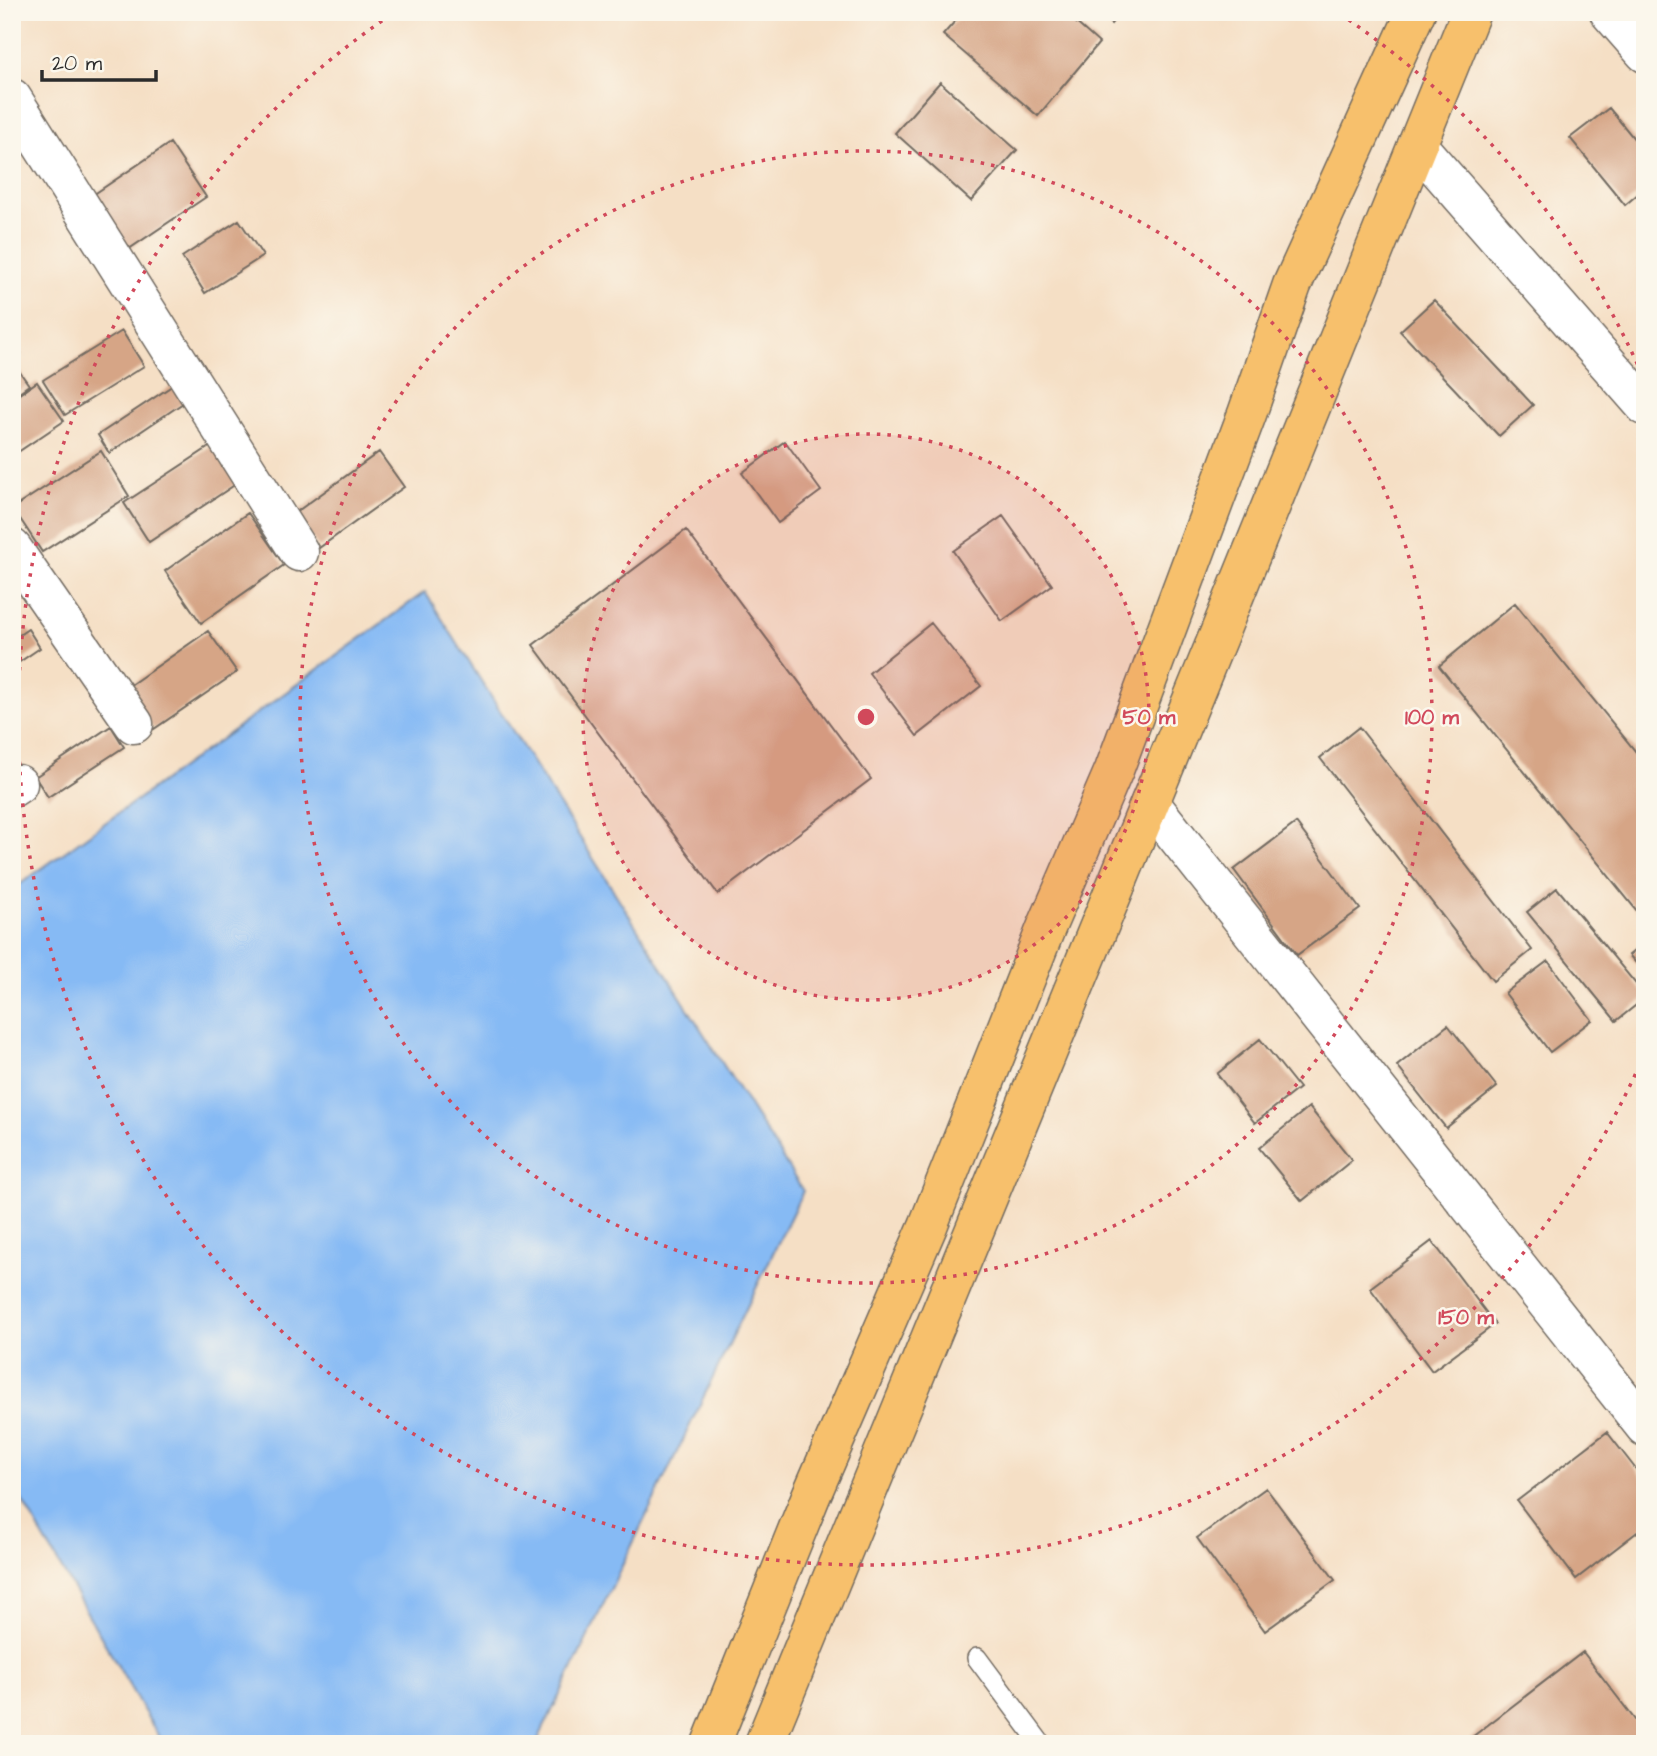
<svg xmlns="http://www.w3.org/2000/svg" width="1657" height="1756" font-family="'Architects Daughter',sans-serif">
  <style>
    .water { fill: #86baf4; stroke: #587290; stroke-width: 2 }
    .building { fill: #d6a586 }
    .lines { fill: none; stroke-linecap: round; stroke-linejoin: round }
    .service-casing { stroke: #726a61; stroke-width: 22 }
    .minor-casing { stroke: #726a61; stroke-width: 41 }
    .trunk-casing { stroke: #726a61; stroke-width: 41 }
    .service { stroke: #fff; stroke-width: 19 }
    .minor { stroke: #fff; stroke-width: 38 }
    .trunk { stroke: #f7c06c; stroke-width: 38 }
    .ring { fill: none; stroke: #d1495b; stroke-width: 3.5; stroke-dasharray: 3.5 7 }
    .centre { fill: #d1495b; stroke: #fbf7ec; stroke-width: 3.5 }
    .ring-label { font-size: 21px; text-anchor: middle; font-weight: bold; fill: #d1495b; stroke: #fbf7ec; stroke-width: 5; stroke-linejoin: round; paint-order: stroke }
  </style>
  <rect width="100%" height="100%" fill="#fbf7ec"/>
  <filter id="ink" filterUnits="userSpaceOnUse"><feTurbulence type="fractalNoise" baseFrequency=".0143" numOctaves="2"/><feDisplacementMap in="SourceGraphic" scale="14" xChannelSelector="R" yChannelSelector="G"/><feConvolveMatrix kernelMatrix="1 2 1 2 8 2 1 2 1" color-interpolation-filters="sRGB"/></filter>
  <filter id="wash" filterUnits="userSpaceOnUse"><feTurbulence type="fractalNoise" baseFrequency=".00686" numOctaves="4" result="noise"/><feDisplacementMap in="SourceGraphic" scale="28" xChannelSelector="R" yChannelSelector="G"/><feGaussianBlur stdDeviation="1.57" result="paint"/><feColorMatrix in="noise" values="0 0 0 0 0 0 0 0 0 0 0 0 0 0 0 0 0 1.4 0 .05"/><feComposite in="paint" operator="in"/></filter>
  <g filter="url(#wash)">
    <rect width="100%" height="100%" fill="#f5dfc5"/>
    <!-- water -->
    <path class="water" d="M425 592 803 1191 536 1744H163L12 1483V890Z"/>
    <g id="blocks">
      <!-- building -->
      <path class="building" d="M963 12H1064L1099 43 1038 116 943 35Z
        M1098 12H1121L1111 24Z
        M940 82 1017 150 971 201 895 133Z
        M1609 108 1645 152V188L1625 205 1570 138Z
        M170 143 206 197 123 253 87 199Z
        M239 220 263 256 205 293 182 257Z
        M1434 300 1533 405 1499 436 1400 331Z
        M122 331 144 366 65 415 43 380Z
        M12 341 21 353 12 359Z
        M12 361 29 385 12 397Z
        M37 382 64 421 12 456V399Z
        M175 384 186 401 109 453 98 435Z
        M785 441 821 491 778 523 742 473Z
        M217 442 242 480 149 542 124 503Z
        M101 451 129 496 42 552 13 508Z
        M379 452 404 487 319 548 295 513Z
        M248 513 284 565 201 623 165 571Z
        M1003 516 1052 585 1002 621 953 551Z
        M686 530 871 779 718 894 533 645Z
        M1515 603 1645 763V921L1439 666Z
        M931 623 981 686 917 736 869 673Z
        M28 629 40 648 12 667V640Z
        M208 631 237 672 154 729 126 688Z
        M111 726 124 747 48 797 35 777Z
        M1359 727 1532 950 1493 981 1320 758Z
        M1296 823 1360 909 1297 955 1234 870Z
        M1557 888 1645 995V998L1616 1021 1527 912Z
        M1645 942V973L1629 955Z
        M1548 961 1592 1020 1550 1052 1505 993Z
        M1448 1025 1497 1087 1446 1128 1397 1066Z
        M1260 1039 1299 1088 1255 1123 1217 1074Z
        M1309 1107 1352 1160 1302 1201 1259 1148Z
        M1432 1241 1495 1324 1432 1371 1370 1288Z
        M1607 1432 1645 1481V1526L1576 1579 1517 1501Z
        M1266 1488 1335 1580 1265 1631 1197 1538Z
        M1583 1652 1645 1733V1744H1463Z"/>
    </g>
  </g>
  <g filter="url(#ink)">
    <use href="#blocks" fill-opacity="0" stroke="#726a61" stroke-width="2"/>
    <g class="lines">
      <!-- service casing -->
      <g class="service-casing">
        <path id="service" d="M977 1658 1041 1744"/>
      </g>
      <!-- minor casing -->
      <g class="minor-casing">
        <path id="minor" d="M1609 12 1645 53
          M12 98 299 552
          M1417 145 1645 406
          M12 548 134 724
          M12 788 18 784
          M1150 803 1645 1427"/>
      </g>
      <!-- trunk casing -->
      <g class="trunk-casing">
        <path id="trunk" d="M711 1744 811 1496 928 1226 1046 928 1114 770 1247 414 1292 285 1416 12
          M764 1744 1219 634 1471 12"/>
      </g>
      <!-- service -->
      <use href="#service" class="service"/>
      <!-- minor -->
      <use href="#minor" class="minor"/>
      <!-- trunk -->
      <use href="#trunk" class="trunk"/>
    </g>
  </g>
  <!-- distance rings -->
  <circle cx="866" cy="717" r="283" fill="#d1495b" fill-opacity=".12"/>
  <g class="ring">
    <circle cx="866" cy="717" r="283"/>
    <circle cx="866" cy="717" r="566"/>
    <path d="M1644 1055A848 848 0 1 1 392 14M1340 14A848 848 0 0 1 1644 379"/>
  </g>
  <circle cx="866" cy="717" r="10" class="centre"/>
  <g class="ring-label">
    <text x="1149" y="724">50 m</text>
    <text x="1432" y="724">100 m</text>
    <text x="1466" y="1324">150 m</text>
  </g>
  <!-- margin -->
  <rect width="1657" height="1756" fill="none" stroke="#fbf7ec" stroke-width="42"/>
  <!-- scale -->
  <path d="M42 70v10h114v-10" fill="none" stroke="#2b2b2b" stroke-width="3.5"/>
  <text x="52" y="70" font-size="21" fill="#2b2b2b" stroke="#fbf7ec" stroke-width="5" paint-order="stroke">20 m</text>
</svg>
